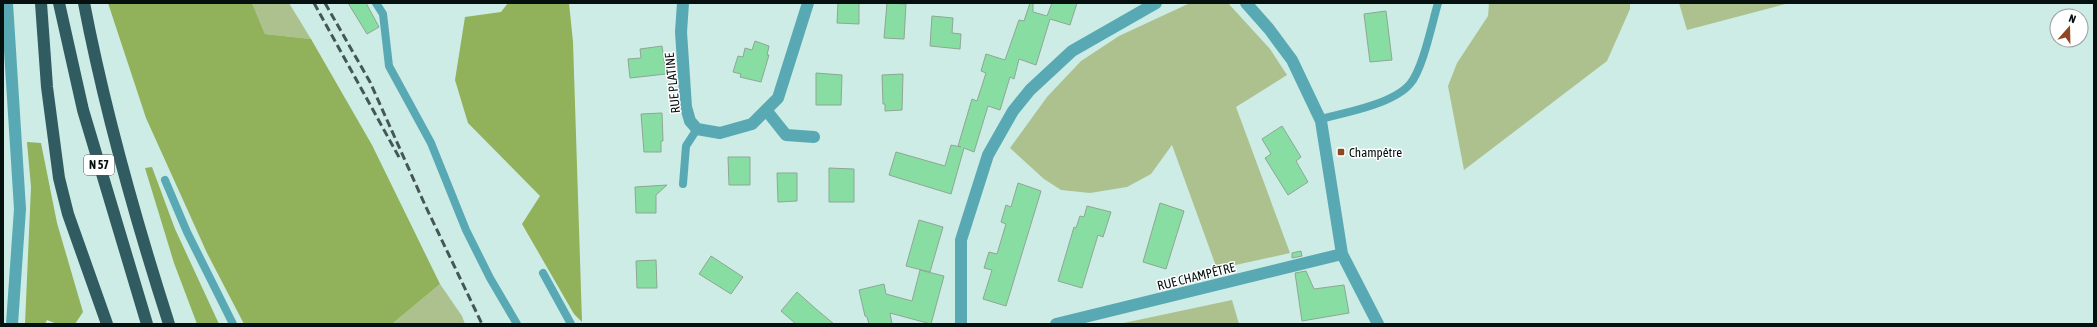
<svg xmlns="http://www.w3.org/2000/svg" width="2097" height="327" font-family="'Asap Condensed',sans-serif">
  <style>
    .green { fill: #adc18f }
    .forest { fill: #91b15b }
    .building { fill: #88dea2; stroke: #8fa695 }
    .lines { fill: none; stroke-linecap: round; stroke-linejoin: round }
    .service { stroke: #58a9b3; stroke-width: 8 }
    .minor { stroke: #58a9b3; stroke-width: 12 }
    .trunk { stroke: #305b60; stroke-width: 12 }
    .rail { stroke: #455753; stroke-width: 3; stroke-dasharray: 8 4; stroke-linecap: butt }
    .poi-dot { fill: #8e4623; stroke: #fff; stroke-width: 1.5 }
    .labels { text-anchor: middle; stroke-width: 3; stroke-linejoin: round; paint-order: stroke }
    .shield { fill: #fff; stroke: #515857; stroke-width: 1 }
    .shield-label { font-size: 12px; font-weight: bold; fill: #06110f }
    .street-label { font-size: 13px; fill: #06110f; stroke: #fff }
    .poi-label { font-size: 13px; fill: #06110f; stroke: #fff; text-anchor: start }
  </style>
  <rect width="100%" height="100%" fill="#ccece5"/>
  <!-- green -->
  <path class="green" d="M252 3H289L311 39 265 34Z
    M1190 3H1228L1270 49 1287 75 1236 107 1290 253 1217 269 1172 145 1151 174 1127 187 1090 193 1061 190 1044 179 1010 148 1047 97 1081 61 1119 36Z
    M1489 3H1630V9L1607 61 1464 170 1448 86 1457 63 1488 16Z
    M1679 3H1789L1687 30Z
    M440 284 462 316 465 324H392Z
    M1232 300 1239 324H1119Z"/>
  <!-- forest -->
  <path class="forest" d="M108 3H252L265 34 311 39 372 145 440 284 392 324H244L207 253 146 118Z
    M508 3H569L573 42 582 322 574 314 522 224 540 196 468 123 455 80 465 17 501 12Z
    M27 142 41 143 57 223 83 312 75 324H57L47 320 45 324H25L31 187Z
    M152 167 175 229 219 324H197L174 263 145 168Z"/>
  <!-- building -->
  <path class="building" d="M348 3H366L379 27 367 34Z
    M838 3H859V24L837 23Z
    M887 3 906 4 904 39 884 38Z
    M1030 3H1033V12L1047 16 1052 3H1077L1070 25 1050 19 1036 65 1019 59 1014 79 1010 77 1000 110 988 106 974 152 964 148 951 194 889 175 896 152 945 166 951 145 961 147 958 146 972 99 977 101 986 73 981 71 986 54 1005 60 1019 20 1024 21Z
    M1386 11 1392 60 1370 62 1364 14Z
    M932 16 953 18 952 33 961 34 960 49 930 46Z
    M755 41 769 46 767 55H769L761 82 740 77 741 74 733 72 738 56 743 57 745 48 752 50Z
    M662 46 666 74 630 78 628 59 641 58 640 49Z
    M816 73 842 75 841 105H816Z
    M903 74 902 110 885 111V104H883L882 75Z
    M662 113 663 141H661V152H644L641 114Z
    M1282 126 1301 157 1296 161 1308 182 1288 195 1265 158 1271 154 1262 139Z
    M728 157H750V185H729Z
    M829 168 854 169V202H829Z
    M777 173H797V201L778 202Z
    M1018 183 1041 191 1006 306 983 299 992 270 984 268 989 252 997 254 1006 224 1001 222 1006 205 1011 207Z
    M667 185 656 195V213H636L635 187Z
    M1160 203 1184 211 1166 269 1143 262Z
    M1087 206 1111 212 1103 237 1098 235 1082 288 1058 281 1074 227 1076 228 1080 216 1084 217Z
    M919 220 943 227 930 272 906 266Z
    M1301 251 1302 256 1292 258V253Z
    M711 256 743 277 731 294 699 274Z
    M656 260 657 288H637L636 261Z
    M920 270 944 276 931 324 890 313 892 324H869L867 317 865 316 859 290 884 284 886 294 912 301Z
    M1306 271 1314 289 1344 285 1349 313 1302 321 1295 273Z
    M797 292 816 309 834 324H796L781 311Z"/>
  <g class="lines">
    <!-- service -->
    <path class="service" d="M376 3 383 14 389 66 431 143 466 230 490 278 517 324
      M1320 119C1345 113 1393 104 1410 84 1423 69 1432 23 1438 3
      M165 180 187 232 233 324
      M683 184 686 146 697 129
      M543 273 571 324"/>
    <!-- minor -->
    <path class="minor" d="M7 3 20 209 12 324
      M683 3 681 32 686 107 690 121 697 129 720 133 752 124 778 98 808 3
      M1246 3 1269 29 1292 60 1321 121 1342 254 1378 324
      M766 110 786 135 814 137
      M961 324V240L988 155 1013 111 1030 90 1072 51 1156 3
      M1056 324 1342 254"/>
    <!-- trunk -->
    <path class="trunk" d="M41 3 47 87 59 178 68 214 107 324
      M59 3 83 110 147 324
      M84 3C105 112 135 218 169 324"/>
    <!-- rail -->
    <path class="rail" d="M314 3 400 159
      M325 3 370 82 425 205 482 324"/>
  </g>
  <!-- markers -->
  <rect class="poi-dot" x="1337" y="148" width="8" height="8" rx="2"/>
  <g class="labels">
    <!-- shield labels -->
    <rect class="shield" x="84" y="155" width="30" height="20" rx="3"/>
    <g class="shield-label">
      <text x="99" y="169">N 57</text>
    </g>
    <!-- street labels -->
    <g class="street-label">
      <text transform="translate(672 83) rotate(-96)" y="5">RUE PLATINE</text>
      <text transform="translate(1196 276) rotate(-14)" y="5">RUE CHAMPÊTRE</text>
    </g>
    <!-- poi labels -->
    <g class="poi-label">
      <text x="1349" y="157">Champêtre</text>
    </g>
  </g>
  <!-- border -->
  <rect width="2097" height="327" fill="none" stroke="#06110f" stroke-width="8"/>
  <!-- north arrow -->
  <g transform="translate(2069 28) rotate(20)"><circle r="19" fill="#ffffff" stroke="#9ba09f"/>
  <path d="M0-3L7 15L0 10L-7 15Z" fill="#8e4623"/>
  <text y="-6" font-size="11" font-weight="bold" text-anchor="middle" fill="#06110f">N</text>
  </g>
</svg>
